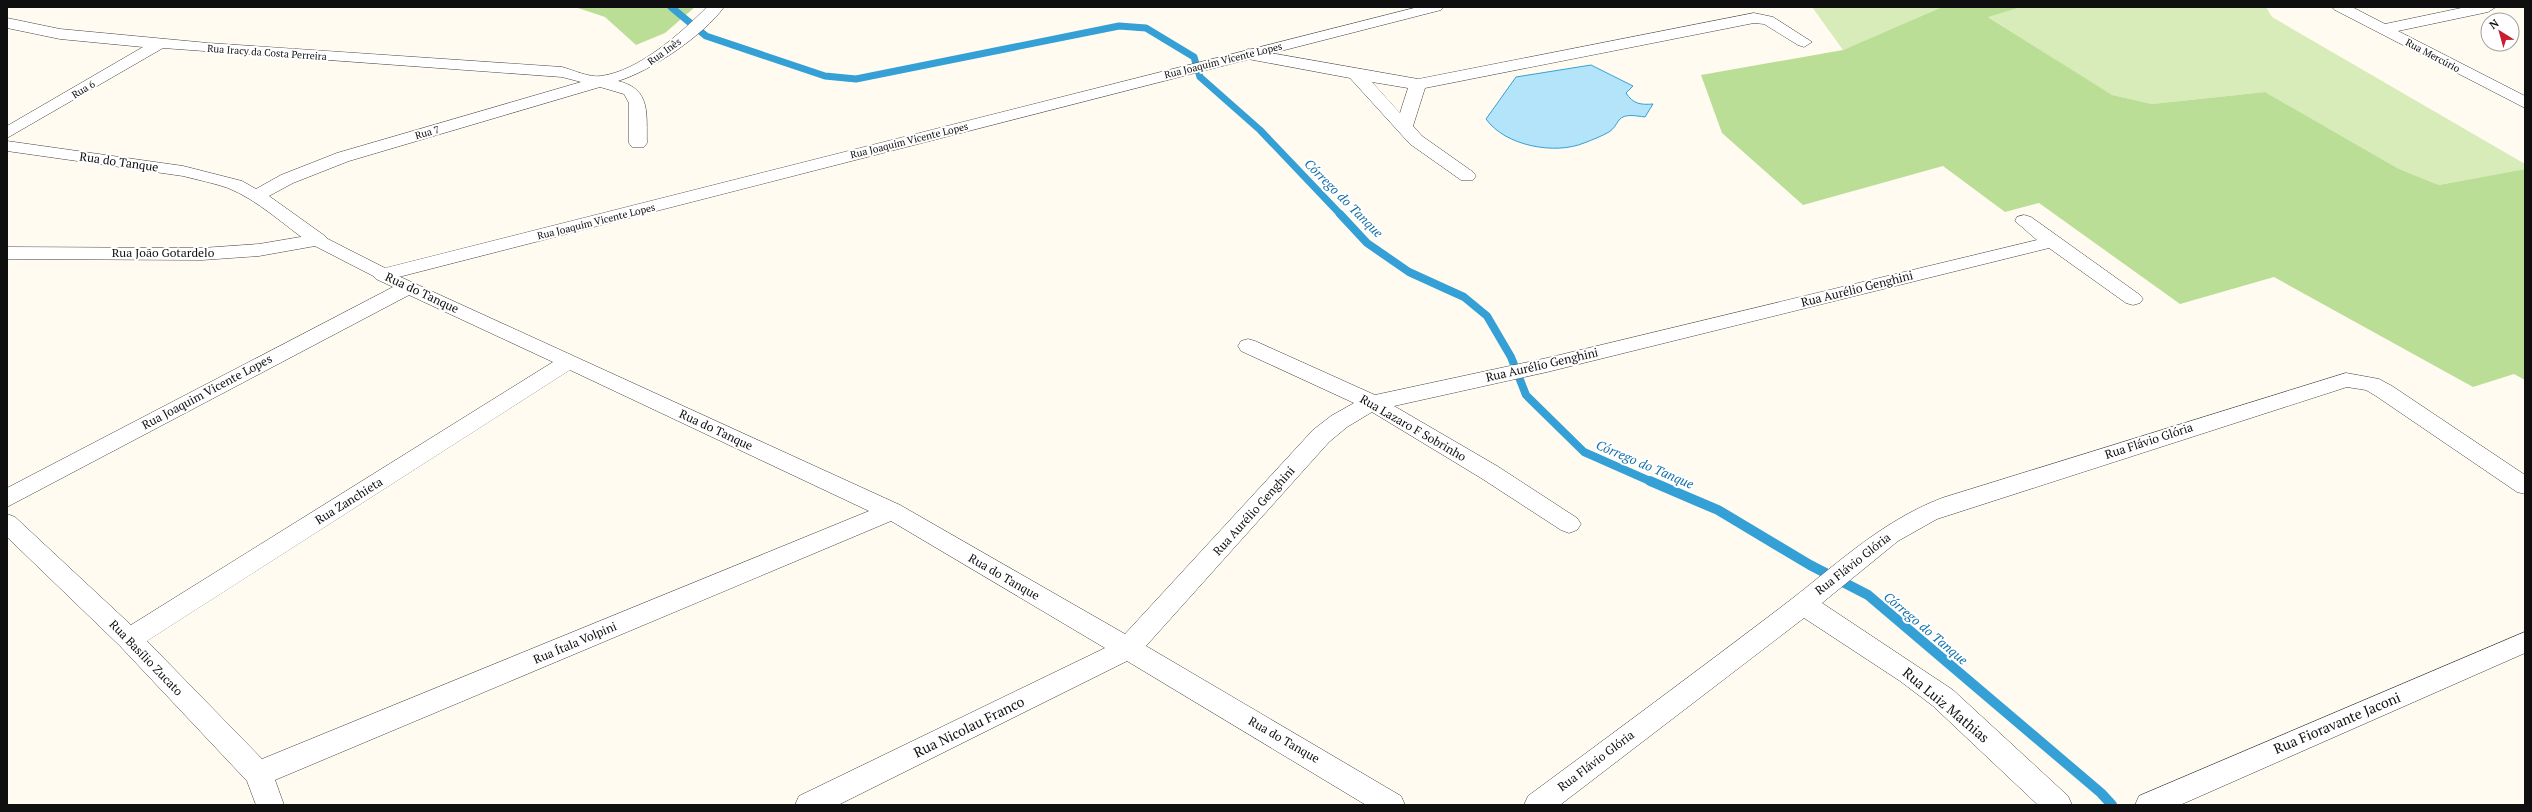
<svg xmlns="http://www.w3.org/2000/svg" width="2532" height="812" font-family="'PT Serif',serif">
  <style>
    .green { fill: #d7ecb8 }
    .forest { fill: #bbde96 }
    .water { fill: #b3e4fa; stroke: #35a0d5 }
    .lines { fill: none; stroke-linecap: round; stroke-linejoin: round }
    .stream-far2 { stroke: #35a0d5; stroke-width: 7 }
    .stream-far1 { stroke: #35a0d5; stroke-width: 8 }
    .stream { stroke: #35a0d5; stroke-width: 10 }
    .minor-casing { stroke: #424242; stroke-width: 1 }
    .tertiary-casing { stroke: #424242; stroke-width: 1 }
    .minor { fill: #fff; fill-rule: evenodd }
    .tertiary { fill: #fff; fill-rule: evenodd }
    .labels { text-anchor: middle; stroke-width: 4; stroke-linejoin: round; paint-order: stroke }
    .far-street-label { font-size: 10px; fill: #0f0f0f; stroke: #fff }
    .street-label { font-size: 12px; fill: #0f0f0f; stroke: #fff }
    .water-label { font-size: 13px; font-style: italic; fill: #1070aa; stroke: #fff }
    .near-street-label { font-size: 14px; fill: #0f0f0f; stroke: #fff }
  </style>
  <rect width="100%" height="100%" fill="#fffbf1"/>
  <!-- green -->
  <path class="green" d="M1812 7H1942L1843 50Z
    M2021 7H2266L2272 17 2525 164V169L2439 185 2399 169 2265 92 2152 104 2111 95 1987 16Z"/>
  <!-- forest -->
  <path class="forest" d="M575 7H695L665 33 636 45 605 17Z
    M1942 7H2021L1988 17 2112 95 2152 104 2265 92 2399 169 2439 185 2525 169V380L2514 374 2473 387 2274 277 2180 304 2039 203 2005 212 1943 166 1803 205 1722 133 1701 75 1843 50Z"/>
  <!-- water -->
  <path class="water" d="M1591 65 1633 86 1626 93C1633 104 1641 105 1653 104L1645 117C1636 116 1625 113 1619 120 1616 124 1614 129 1609 132 1602 136 1592 140 1584 143 1555 155 1505 146 1486 119L1516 77Z"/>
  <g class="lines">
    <!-- stream-far2 -->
    <path class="stream-far2" d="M671 7 706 36 825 76 856 79 1119 26 1146 28 1194 57 1200 77 1260 130 1341 215"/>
    <!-- stream-far1 -->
    <path class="stream-far1" d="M1340 214 1367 243 1409 272 1464 297 1487 316 1511 357 1526 395 1584 452 1652 482"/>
    <!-- stream -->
    <path class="stream" d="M1650 481 1718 510 1810 565 1868 595 2101 793 2112 805"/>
    <!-- minor casing -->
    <g class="minor-casing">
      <path id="minor" d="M707 7H724C704 35 651 71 618 81 652 89 646 115 647 143L644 147H632L629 143V103L624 94 600 87 349 161 293 183 269 196 325 236 328 240 325 244H311C285 226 258 200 228 188 214 183 198 180 183 176L7 151V141L183 166 242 181 256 189 281 175 337 153 581 82 562 77 163 48 7 138V126L143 47 60 39 7 28V18L60 29 208 43 562 67C573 70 590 78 601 76 639 71 681 33 707 7Z
        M2332 7H2352L2385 24 2466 7H2496L2488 12 2398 31 2525 96V108L2335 10Z
        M1754 13 1773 17 1812 42 1804 47 1798 45 1764 24 1754 23 1425 88 1413 126 1422 136 1473 172 1476 176 1473 180H1461L1410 144 1350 78 1248 59 1240 54 1248 49 1418 79ZM1372 82 1408 88 1400 113Z
        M2024 215 2031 217 2140 295 2143 299 2140 303 2133 305 2126 303 2049 248 1547 372 1394 406 1497 466 1577 518 1581 524 1577 530 1569 533 1561 530 1481 478 1372 412 1347 427 1329 442 1146 646 1401 796 1405 805H1366L1127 661 838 805H795L799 796 1105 648 891 521 275 780 284 805H256L247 781 120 646 7 537V514L15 517 131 625 553 362 409 295 7 507V488L393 287 376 279 373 275 376 271 383 269 900 505 1125 634 1313 430 1331 416 1354 403 1241 351 1238 346 1241 341 1248 339 1255 341 1375 395 1547 358 2037 240 2015 221 2017 217ZM570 370 869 511 262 759 147 641Z
        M2346 373 2379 379 2392 386 2525 475V494L2517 492 2376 396 2366 390 2347 387 1937 519 1898 541 1822 603 1953 690 2068 796 2072 805H2038L1933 706 1900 681 1804 618 1560 805H1524L1528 796C1612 734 1697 671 1780 608 1833 568 1879 522 1942 498Z
        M2525 632V653L2180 805H2135L2139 796Z"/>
    </g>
    <!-- tertiary casing -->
    <g class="tertiary-casing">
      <path id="tertiary" d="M1418 7H1444L1441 10 383 281 315 246 259 256 202 260 7 259V247L202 248 259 244 318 234 385 268Z"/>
    </g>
    <!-- minor -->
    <use href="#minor" class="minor"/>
    <!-- tertiary -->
    <use href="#tertiary" class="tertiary"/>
  </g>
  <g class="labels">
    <!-- far-street labels -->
    <g class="far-street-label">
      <text transform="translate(664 51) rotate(-36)" y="4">Rua Inês</text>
      <text transform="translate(267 52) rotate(4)" y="4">Rua Iracy da Costa Perreira</text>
      <text transform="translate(2433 55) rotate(28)" y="4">Rua Mercúrio</text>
      <text transform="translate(1223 60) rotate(-14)" y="4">Rua Joaquim Vicente Lopes</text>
      <text transform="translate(83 89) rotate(-31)" y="4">Rua 6</text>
      <text transform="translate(427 132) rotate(-16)" y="4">Rua 7</text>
      <text transform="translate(909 140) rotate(-14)" y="4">Rua Joaquim Vicente Lopes</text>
      <text transform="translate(596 221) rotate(-14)" y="4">Rua Joaquim Vicente Lopes</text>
    </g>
    <!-- street labels -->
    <g class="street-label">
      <text transform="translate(119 162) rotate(8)" y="4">Rua do Tanque</text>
      <text x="163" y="257">Rua João Gotardelo</text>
      <text transform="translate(1857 289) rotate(-14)" y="4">Rua Aurélio Genghini</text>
      <text transform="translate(422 293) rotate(25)" y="4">Rua do Tanque</text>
      <text transform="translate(1542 365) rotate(-13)" y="4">Rua Aurélio Genghini</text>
      <text transform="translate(207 392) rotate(-28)" y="4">Rua Joaquim Vicente Lopes</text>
      <text transform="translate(1413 428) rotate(30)" y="4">Rua Lazaro F Sobrinho</text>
      <text transform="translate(716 430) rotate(25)" y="4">Rua do Tanque</text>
      <text transform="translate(2149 441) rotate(-18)" y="4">Rua Flávio Glória</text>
      <text transform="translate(349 501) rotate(-32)" y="4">Rua Zanchieta</text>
      <text transform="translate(1254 511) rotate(-48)" y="4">Rua Aurélio Genghini</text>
      <text transform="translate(1853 564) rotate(-38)" y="4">Rua Flávio Glória</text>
      <text transform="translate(1004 577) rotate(30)" y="4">Rua do Tanque</text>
      <text transform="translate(575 643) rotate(-23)" y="4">Rua Ítala Volpini</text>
      <text transform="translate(146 658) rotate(46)" y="4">Rua Basílio Zucato</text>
      <text transform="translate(1284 740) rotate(30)" y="4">Rua do Tanque</text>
      <text transform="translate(1596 761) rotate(-37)" y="4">Rua Flávio Glória</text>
    </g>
    <!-- water labels -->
    <g class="water-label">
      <text transform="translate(1344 198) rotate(45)" y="5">Córrego do Tanque</text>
      <text transform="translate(1645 464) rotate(23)" y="5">Córrego do Tanque</text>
      <text transform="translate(1926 628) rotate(40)" y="5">Córrego do Tanque</text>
    </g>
    <!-- near-street labels -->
    <g class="near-street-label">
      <text transform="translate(1946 705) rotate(40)" y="5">Rua Luiz Mathias</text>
      <text transform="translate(2337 723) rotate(-23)" y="5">Rua Fioravante Jaconi</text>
      <text transform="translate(969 727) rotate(-26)" y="5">Rua Nicolau Franco</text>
    </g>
  </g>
  <!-- border -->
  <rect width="2532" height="812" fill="none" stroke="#0f0f0f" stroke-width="16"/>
  <!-- north arrow -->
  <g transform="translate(2500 32) rotate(323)"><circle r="19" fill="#ffffff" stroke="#9f9f9f"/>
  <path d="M0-3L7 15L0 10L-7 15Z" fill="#c91e31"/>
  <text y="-6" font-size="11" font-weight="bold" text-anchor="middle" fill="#0f0f0f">N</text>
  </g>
</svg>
